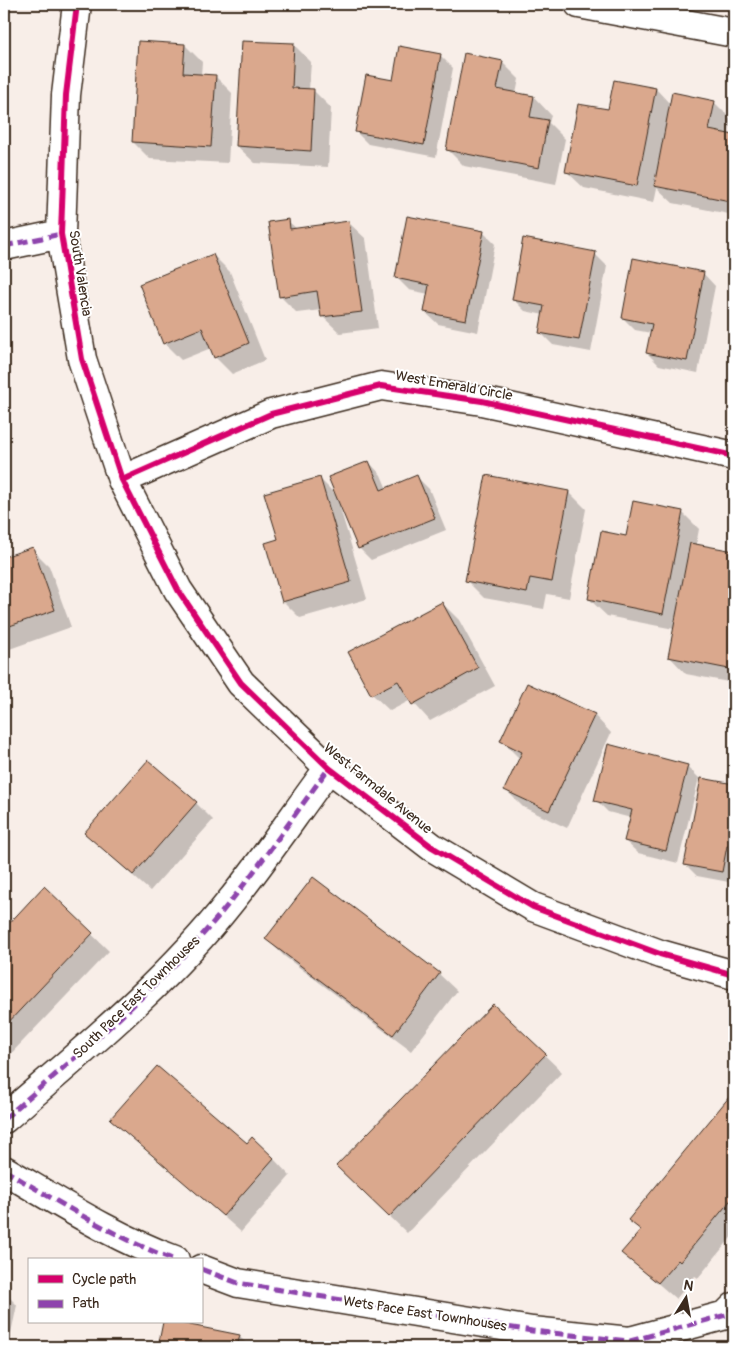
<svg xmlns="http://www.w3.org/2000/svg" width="738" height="1351" font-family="Pangolin,sans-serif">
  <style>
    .shadow { fill: #0003 }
    .building { fill: #daa88d; stroke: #3b2a1e }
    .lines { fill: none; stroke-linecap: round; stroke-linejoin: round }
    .minor-casing { stroke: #3b2a1e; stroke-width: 31 }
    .minor { stroke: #fff; stroke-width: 28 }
    .quiet { stroke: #8e44ad; stroke-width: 5; stroke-dasharray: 10 5; stroke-linecap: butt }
    .cycleway-casing { stroke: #fff; stroke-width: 9 }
    .cycleway { stroke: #d6006c; stroke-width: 6 }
    .labels { text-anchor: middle; stroke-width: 4; stroke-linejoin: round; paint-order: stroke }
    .street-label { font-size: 14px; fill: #3b2a1e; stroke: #fff }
  </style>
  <rect width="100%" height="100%" fill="#f8eee8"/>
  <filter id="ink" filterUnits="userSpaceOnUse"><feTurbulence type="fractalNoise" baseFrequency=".02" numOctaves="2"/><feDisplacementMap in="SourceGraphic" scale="10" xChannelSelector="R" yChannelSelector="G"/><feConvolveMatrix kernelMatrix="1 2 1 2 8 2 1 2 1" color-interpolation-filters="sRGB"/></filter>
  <g filter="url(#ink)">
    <!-- shadow -->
    <path class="shadow" d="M185 45 202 62 201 75 215 76 232 93 228 163 150 159 133 142Z
      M294 45 311 62 309 90 314 91 331 108 328 167 255 163 237 146Z
      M400 48 441 56 453 68 436 157 368 144 356 132 394 82Z
      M502 62 519 79 516 94 534 97 551 115 549 123 565 139 556 184 464 166 447 149Z
      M656 89 671 105 714 102 731 119 728 135 734 136V215L673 203 657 188 654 202 584 188 566 171Z
      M288 221 297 229 348 222 366 239 378 328 340 333 322 316 321 310 297 313 280 296Z
      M483 232 495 244 478 332 438 324 425 312 429 294 409 290 397 278Z
      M595 254 607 266 591 352 553 345 540 332 544 315 525 311 513 299Z
      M213 255 230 272 265 360 232 374 215 357 211 348 181 360 164 343Z
      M703 273 715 286 698 373 659 365 647 353 651 333 635 330 623 318Z
      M369 462 381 475 387 489 417 477 429 489 446 530 371 560 359 548 342 508H340L367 599 300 618 283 601 280 540 319 478 337 496Z
      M487 476 569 492 586 509 569 598 547 594 544 609 484 598 467 581Z
      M682 512 699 529 696 545 734 553V683L686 674 669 656 674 629 607 616 589 599 627 537Z
      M32 549 49 566 71 627 4 651V559Z
      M442 603 459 620 495 686 430 721 411 700 390 711 372 694Z
      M594 715 611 733 567 828 523 807 506 790 520 759 502 741Z
      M687 766 699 778 678 863 638 853 625 841 631 818 608 812 596 800Z
      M702 779 734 786V883L697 876 685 864Z
      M196 803 213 820 150 891 85 833Z
      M313 879 439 974 457 991 411 1051 284 956 267 939Z
      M44 888 109 951 4 1061V931Z
      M493 1005 562 1072 407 1233 355 1183Z
      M730 1098 734 1101V1234L698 1278 695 1276 676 1299 623 1253 641 1231 630 1220Z
      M112 1119 247 1145 273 1158 290 1176 241 1232Z
      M4 1292 17 1305 8 1347H4Z
      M164 1322 239 1336 250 1347H159Z"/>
    <!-- building -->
    <path class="building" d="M138 41 185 44 183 73 216 75 211 147 132 142Z
      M242 41 294 43 292 88 314 89 311 151 236 146Z
      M399 46 441 54 424 145 355 132 366 75 393 80Z
      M464 53 503 61 497 89 534 96 530 117 548 120 539 168 446 150Z
      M614 80 656 88 637 186 565 172 578 104 608 109Z
      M672 92 715 101 709 130 734 135V181L730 201 654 186Z
      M407 216 484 231 466 320 424 312 429 285 395 278Z
      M289 219 290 229 349 221 362 312 321 317 317 291 279 297 268 222Z
      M523 238 596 252 579 340 539 333 544 306 512 300Z
      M213 254 249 343 214 358 202 328 163 344 139 284Z
      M633 258 704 272 687 361 646 353 652 324 622 318Z
      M734 314V339L730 338Z
      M369 461 381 490 417 475 435 518 358 549 328 477Z
      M486 475 569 491 552 582 530 578 527 593 465 581Z
      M320 477 351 582 282 602 265 543 278 539 264 493Z
      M633 501 683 511 663 614 588 599 601 531 626 536Z
      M690 543 734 551V670L668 657Z
      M33 547 55 610 4 628V557Z
      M442 602 478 668 412 705 398 681 371 695 348 652Z
      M527 683 595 714 549 811 504 790 522 752 500 741Z
      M608 744 688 765 666 851 624 841 632 810 594 801Z
      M148 760 197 802 133 875 84 833Z
      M701 778 734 784V847L727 846 722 872 684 865Z
      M313 877 440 973 393 1035 265 939Z
      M44 886 93 933 4 1027V929Z
      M493 1004 546 1054 389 1217 336 1166Z
      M157 1066 247 1143 252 1137 274 1158 223 1216 110 1119Z
      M730 1096 734 1100V1196L680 1262 678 1260 658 1283 621 1253 641 1230 628 1220Z
      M163 1322H175L240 1335 237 1347H158Z
      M297 1342 323 1347H296Z"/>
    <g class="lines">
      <!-- minor casing -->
      <g class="minor-casing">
        <path id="minor" d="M77 4 66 95 61 234 82 359 122 480 178 590 241 683 329 768 432 847 533 907 660 954 734 975
          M579 4 734 33
          M4 246 61 234
          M122 480 271 414 381 386 482 401 734 456
          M4 1119C82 1051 165 984 230 902 265 859 296 812 329 768
          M4 1170C59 1202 115 1238 175 1260
          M201 1269 238 1283 532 1331 630 1341 726 1315 734 1307"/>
      </g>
      <!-- minor -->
      <use href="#minor" class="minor"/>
      <!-- quiet -->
      <path class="quiet" d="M4 246 61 234
        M4 1119C82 1051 165 984 230 902 265 859 296 812 329 768
        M4 1170C59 1202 115 1238 175 1260
        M201 1269 238 1283 532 1331 630 1341 726 1315 734 1307"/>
      <!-- cycleway casing -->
      <g class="cycleway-casing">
        <path id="cycleway" d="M77 4 66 95 61 234 82 359 122 480 178 590 241 683 329 768 432 847 533 907 660 954 734 975
          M122 480 271 414 381 386 482 401 734 456"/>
      </g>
      <!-- cycleway -->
      <use href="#cycleway" class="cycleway"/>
    </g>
  </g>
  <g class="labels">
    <!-- street labels -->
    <g class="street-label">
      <text transform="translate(81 273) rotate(81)" y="5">South Valencia</text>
      <text transform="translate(454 385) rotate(10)" y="5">West Emerald Circle</text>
      <text transform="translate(378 788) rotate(39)" y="5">West Farmdale Avenue</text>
      <text transform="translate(136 997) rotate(-44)" y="5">South Pace East Townhouses</text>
      <text transform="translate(425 1313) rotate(9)" y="5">Wets Pace East Townhouses</text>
    </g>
  </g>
  <!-- margin -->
  <rect width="738" height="1351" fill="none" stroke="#fff" stroke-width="20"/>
  <rect x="10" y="10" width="718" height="1331" fill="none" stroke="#3b2a1e" stroke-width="2" filter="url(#ink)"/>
  <!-- legend -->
  <rect x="28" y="1258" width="175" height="65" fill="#ffffff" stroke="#b1aaa5"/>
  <rect x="38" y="1275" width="25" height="8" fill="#d6006c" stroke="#b1aaa5"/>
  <text x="72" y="1284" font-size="15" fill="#3b2a1e">Cycle path</text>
  <rect x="38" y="1300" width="25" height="8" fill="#8e44ad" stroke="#b1aaa5"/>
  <text x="72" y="1308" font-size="15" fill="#3b2a1e">Path</text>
  <!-- north arrow -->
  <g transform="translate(686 1298) rotate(11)" stroke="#ffffff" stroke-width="4" paint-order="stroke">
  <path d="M0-4L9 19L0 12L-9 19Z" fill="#3b2a1e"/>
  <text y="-8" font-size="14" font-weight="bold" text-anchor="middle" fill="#3b2a1e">N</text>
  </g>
</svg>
